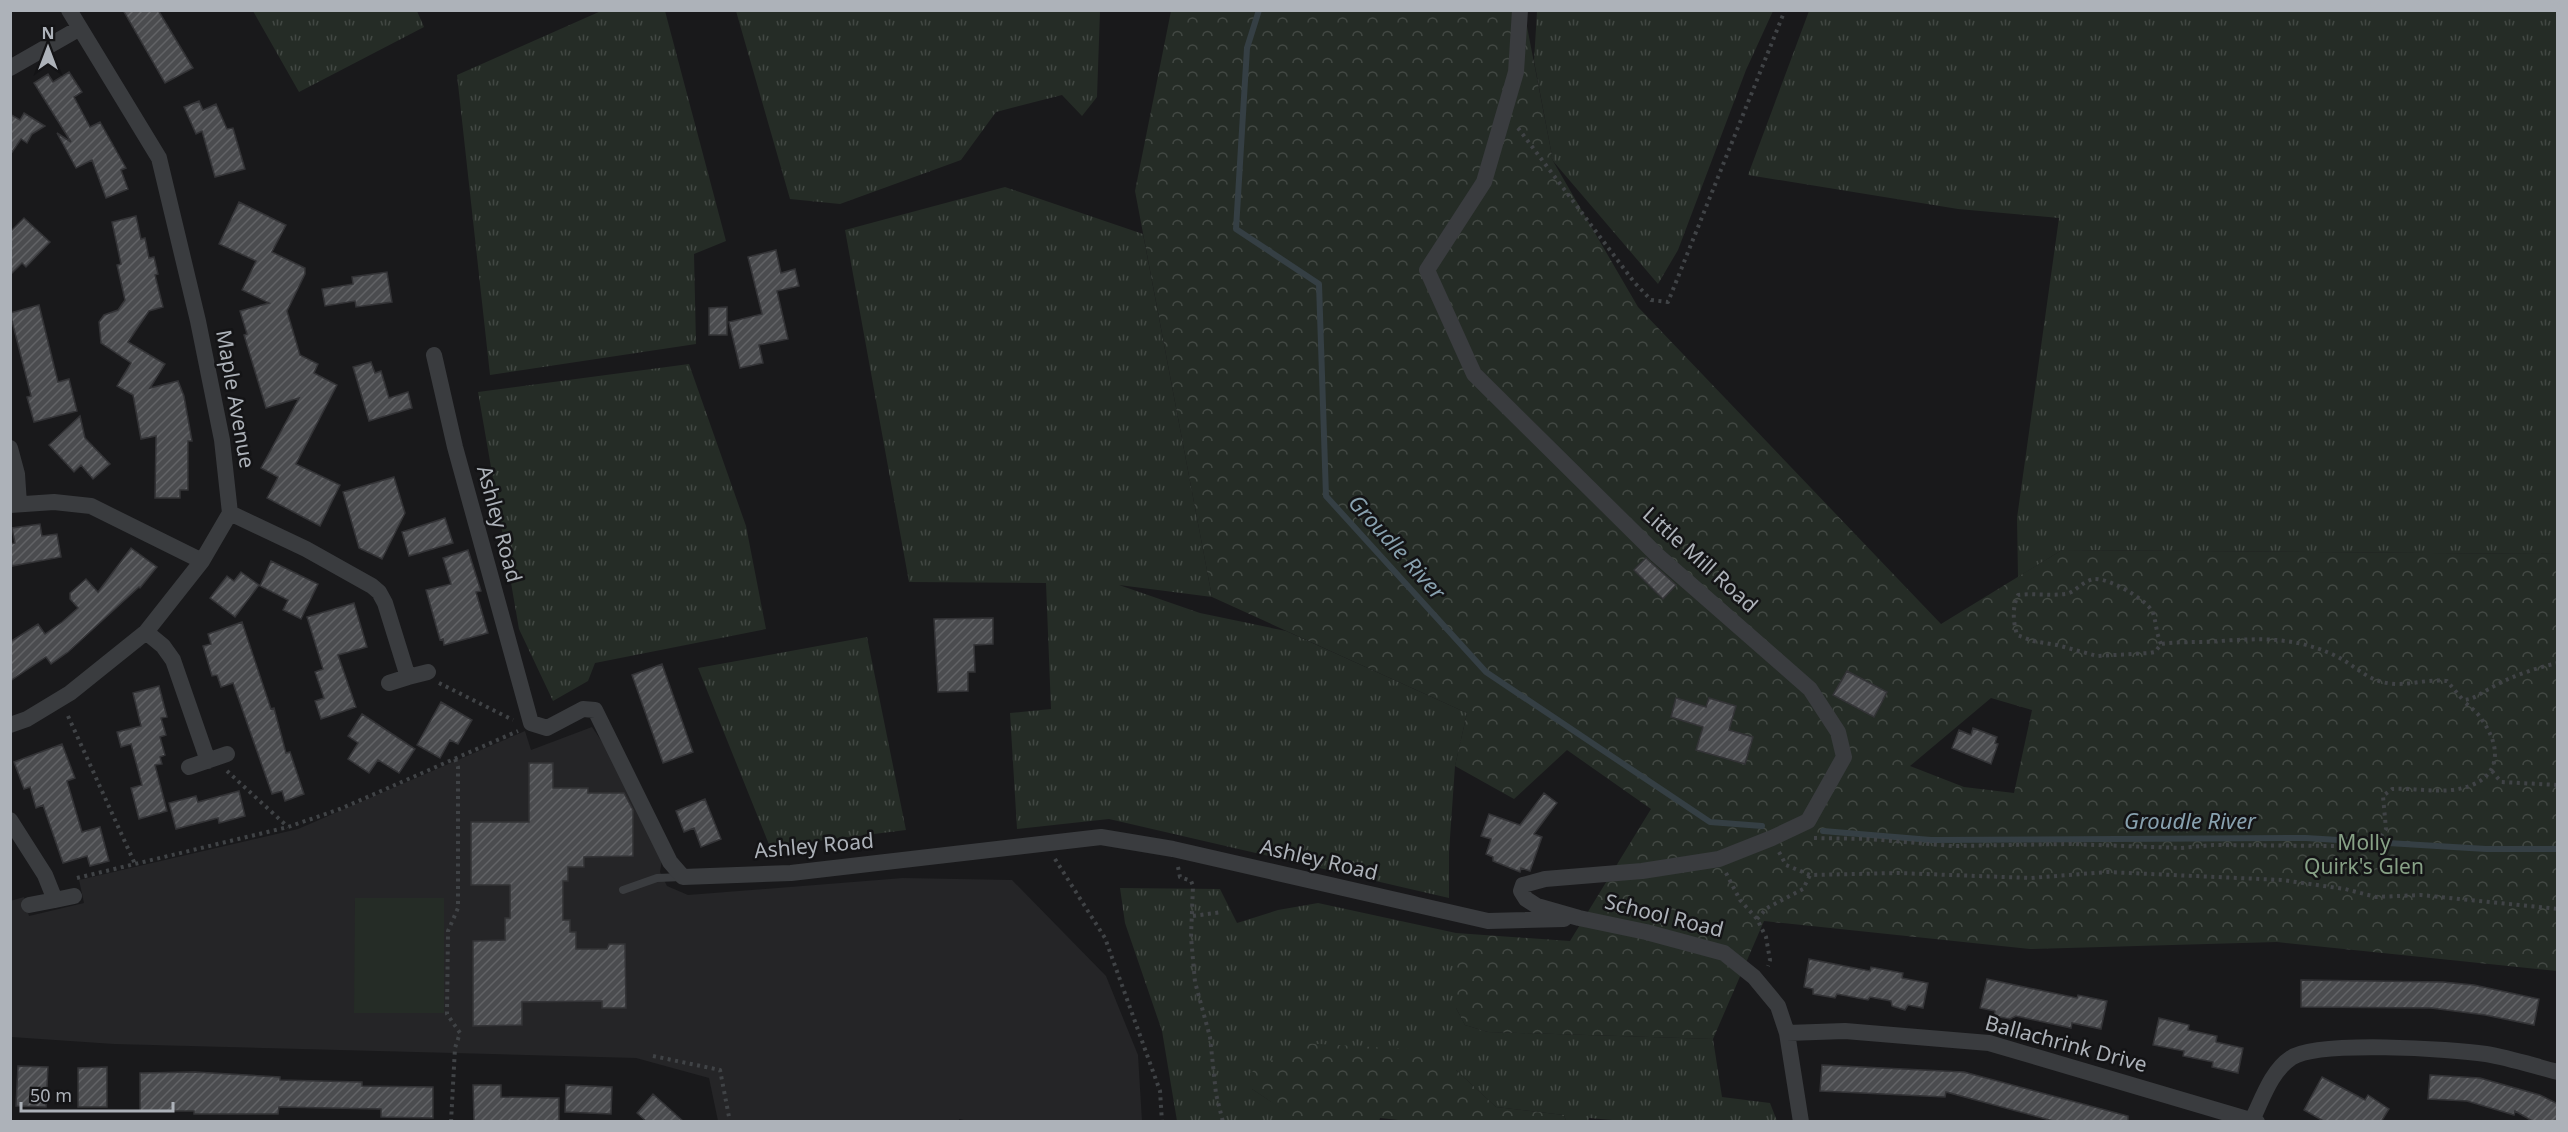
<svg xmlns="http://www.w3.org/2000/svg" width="2568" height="1132" font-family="'Noto Sans',sans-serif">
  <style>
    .built { fill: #252527 }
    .grass { fill: url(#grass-tufts) }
    .forest { fill: url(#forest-crowns); fill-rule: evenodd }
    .pitch { fill: #252c26 }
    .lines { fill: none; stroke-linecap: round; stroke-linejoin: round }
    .stream { stroke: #353f44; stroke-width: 6 }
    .building { fill: url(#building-hatch); stroke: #333336; stroke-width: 1.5 }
    .path { stroke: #404346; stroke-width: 4; stroke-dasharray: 3 4.5; stroke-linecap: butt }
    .lane { stroke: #3a3c3f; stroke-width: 8 }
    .street { stroke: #3a3c3f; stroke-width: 16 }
    .labels { text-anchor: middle; stroke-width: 5; stroke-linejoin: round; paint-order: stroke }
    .street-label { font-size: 21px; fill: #adb2b9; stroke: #141416 }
    .park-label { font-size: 21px; fill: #87a186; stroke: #141416 }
    .water-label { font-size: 22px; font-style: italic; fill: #88a1af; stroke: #141416 }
  </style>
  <defs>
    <pattern id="grass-tufts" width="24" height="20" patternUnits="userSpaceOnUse" patternTransform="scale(1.5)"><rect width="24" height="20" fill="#252c26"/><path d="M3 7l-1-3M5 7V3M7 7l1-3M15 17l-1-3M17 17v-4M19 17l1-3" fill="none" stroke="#424843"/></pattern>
    <pattern id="forest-crowns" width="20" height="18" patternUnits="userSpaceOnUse" patternTransform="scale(1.5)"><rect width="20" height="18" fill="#252c26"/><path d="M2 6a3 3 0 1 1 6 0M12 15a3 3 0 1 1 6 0" fill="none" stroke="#424843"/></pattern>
    <pattern id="building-hatch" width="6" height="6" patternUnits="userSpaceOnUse" patternTransform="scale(1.5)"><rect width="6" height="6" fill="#4b4c4f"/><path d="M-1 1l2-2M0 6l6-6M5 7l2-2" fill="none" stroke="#626366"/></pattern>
  </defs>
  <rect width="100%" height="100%" fill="#19191b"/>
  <!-- built -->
  <path class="built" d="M592 727 613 758 663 854 660 872 667 886 688 895 903 878 1012 880 1106 976 1138 1055 1142 1121 973 1122 959 1119V1122L718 1121 709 1078 636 1058 114 1044 11 1037 10 901 24 897 29 916 84 903 79 880 298 829 525 731 531 750Z"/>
  <!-- grass -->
  <path class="grass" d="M253 11H417L424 27 299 92Z
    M601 11H665L726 241 694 254 696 344 490 375 457 75Z
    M736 11H1100L1097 97 1082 116 1062 95 996 112 961 160 840 204 790 199Z
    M1537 11H1773L1746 70 1678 250 1658 284 1553 161 1534 61Z
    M1809 11H2557V554L2062 550 2018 577 2017 518 2059 218 1958 209 1748 175Z
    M1005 187 1143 234 1212 597 1119 585 1200 613 1286 631 1467 713 1455 766 1449 852V898L1109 819 1017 829 1010 713 1051 709 1046 583 909 582 845 230Z
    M689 364 746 526 766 629 595 663 588 681 553 701 519 629 478 392Z
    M867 637 906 830 770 847 698 668Z
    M1120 888 1220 889 1237 923 1278 910 1318 903 1456 933V1008L1465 1025 1488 1032 1713 1039 1722 1097 1770 1103 1777 1121 1635 1122 1589 1118 1588 1121H1566L1564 1115 1496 1107 1456 1070 1252 1089 1290 1114 1294 1121H1177L1162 1031 1125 923Z"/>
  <!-- forest -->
  <path class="forest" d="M1171 11H1524L1553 161 1638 307 1941 624 2062 550 2557 554V971L2277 942 2030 949 1764 921 1713 1039 1488 1032 1465 1025 1456 1008V933L1570 941 1651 809 1567 750 1514 799 1455 766 1467 713 1212 597 1135 191ZM1991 698 2032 710 2014 793 1964 787 1910 766Z
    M1301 1043 1408 1049 1456 1070 1496 1107 1564 1115 1566 1121 1417 1122 1380 1118 1379 1122 1294 1121 1289 1114 1252 1089 1250 1073Z"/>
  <!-- pitch -->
  <path class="pitch" d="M355 898H444V1013H354Z"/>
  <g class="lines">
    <!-- stream -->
    <path class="stream" d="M1259 10 1247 48 1236 229 1319 284 1326 496 1486 672 1710 822 1762 826
      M1823 831 1931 840 2306 838 2486 849H2558"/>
  </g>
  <!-- building -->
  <path class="building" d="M123 10H158L193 68 165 83Z
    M69 72 82 92 74 97 90 127 100 122 126 168 121 170 128 189 106 198 92 160 76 168 57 133 71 142 34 83 48 74 53 82Z
    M199 101 203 110 216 104 227 129 233 128 245 169 215 177 202 131 196 134 184 107Z
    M24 113 45 126 32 134 27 143 21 139 10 155V114L20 120Z
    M239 202 286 225 272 252 305 268V274L287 311 300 355 318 364 314 373 337 385 296 464 340 485 320 526 267 498 278 477 261 468 299 398 266 408 244 335 247 334 240 311 269 303 242 290 256 261 219 244Z
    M136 216 141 239 145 238 149 258 154 257 158 274 155 275 163 307 149 311 128 342 165 364 150 388 178 381 184 396 192 441H188V490H180V498H155L156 436 141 439 133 395 117 386 131 363 101 343 99 322 104 315 118 310 125 300 117 265 121 264 112 222Z
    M24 218 50 242 26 267 22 263 10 275V232Z
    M776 250 781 273 795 269 799 286 777 291 788 339 759 345 763 363 740 368 729 322 762 314 748 257Z
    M387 272 392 302 356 307 355 301 325 306 322 289 353 284 352 277Z
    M39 305 58 382 69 379 77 411 34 422 27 397 31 396 10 313Z
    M727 307V335H709V308Z
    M371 362 375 373 381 371 389 398 408 392 412 408 369 421 353 367Z
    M80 416 85 438 110 464 93 479 81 465 74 472 49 445Z
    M394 477 405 513 382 559 359 548 343 492Z
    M445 518 453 543 409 556 402 532Z
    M40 524 42 536 57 534 61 557 12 566 10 544 15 543 12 528Z
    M131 548 157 567 140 588 139 587 68 652 51 664 46 657 10 681V642L38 624 45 634 62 622 78 608 70 599V593L86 579 98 592Z
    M468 550 481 591 476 592 488 633 444 645 443 639 440 640 426 590 451 584 443 558Z
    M1646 558 1676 585 1663 599 1634 570Z
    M271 561 318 584 301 619 283 610 288 600 260 586Z
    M241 572 259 585 235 617 210 598 227 576 234 581Z
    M354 603 367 647 338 655 356 707 321 719 315 701 324 698 315 672 323 669 307 617Z
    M993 618V644L974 645 975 672H968V691L938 692 934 619Z
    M242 622 271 709 274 708 286 753 290 752 304 794 285 801 282 791 272 794 233 683 221 687 217 675 212 676 203 646 211 644 208 634Z
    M662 664 693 752 663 763 632 675Z
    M1847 671 1887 692 1874 717 1833 695Z
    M159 686 167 717 161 718 166 735 160 737 165 755 160 757 162 764 155 765 167 811 139 819 131 788 142 785 131 744 121 747 117 732 141 726 133 693Z
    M1676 698 1706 707 1709 698 1736 706 1729 730 1753 737 1745 764 1696 750 1703 727 1671 717Z
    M441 702 472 720 458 744 450 740 440 758 417 745Z
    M362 714 415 749 399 773 378 760 369 773 348 759 358 743 348 736Z
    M1973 728 1997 737 1995 743 1998 744 1991 764 1952 748 1959 730 1971 735Z
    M62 744 75 778 67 781 82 832 100 827 109 861 90 866 87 856 63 863 43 805 36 808 30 787 24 789 14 762Z
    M529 763H553V788H588V793H624L633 810V856L584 857V867H568V881H563V920H570V932H576V949H607L609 944H625L626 1008H602V1001L522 1002V1025L473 1026V941L505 940V918H510V885H471V822H529Z
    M239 791 245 816 219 823 218 818 176 829 169 803 196 796 198 802Z
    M1544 793 1557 803 1534 834 1542 837 1530 871 1521 868 1520 872 1493 861V857L1486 854 1491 839 1481 836 1489 814 1520 825Z
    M705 799 721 839 701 847 694 828 684 832 676 811Z
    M1809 959 1870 971 1871 967 1903 973 1902 978 1928 983 1923 1008 1908 1005 1905 1010 1892 1006 1891 1001 1870 997 1868 1000 1837 994 1835 998 1813 994V989L1804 987Z
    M1987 979 2077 998 2078 995 2107 1001 2101 1029 2072 1023 2071 1028 2016 1016 2010 1019 1994 1016 1995 1011 1980 1008Z
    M2301 980 2443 982 2474 985 2539 999 2534 1025 2485 1015 2431 1008 2301 1007Z
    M2159 1018 2189 1025 2188 1030 2217 1036 2216 1042 2243 1048 2238 1073 2212 1067 2213 1062 2183 1056 2184 1051 2153 1045Z
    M1822 1065 1964 1072 2128 1116V1122H2057L1946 1092 1945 1097 1820 1091Z
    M18 1066 48 1067 46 1107 16 1106Z
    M107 1067V1107H78V1068Z
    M195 1072 280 1077V1080L362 1082V1086L433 1087V1118L381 1117V1109L279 1107 278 1114H194V1111H140V1073Z
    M2430 1075 2480 1078 2540 1095 2558 1104V1122H2534L2515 1111 2514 1115 2467 1101 2428 1099Z
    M2322 1077 2365 1100 2368 1095 2389 1109 2381 1122H2325L2304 1110Z
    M473 1085H501V1097L559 1098V1122H474Z
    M566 1085 612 1087 611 1114 565 1112Z
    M653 1094 684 1122H647L637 1113Z"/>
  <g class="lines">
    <!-- path -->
    <path class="path" d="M1518 128 1634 282 1651 300 1668 302 1785 10
      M2161 644C2156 633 2156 621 2153 613 2147 599 2109 578 2094 579 2082 581 2075 593 2065 594 2050 596 2034 593 2018 595 2012 609 2013 620 2017 635L2033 641 2057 645 2097 656 2150 653 2155 652 2161 644C2181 641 2200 643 2220 641 2262 638 2296 637 2336 656 2351 663 2363 676 2379 681 2403 689 2424 678 2447 681L2463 700C2475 699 2479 694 2489 689 2509 677 2535 668 2558 663
      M439 683 513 720
      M68 716 135 864
      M227 771 288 827
      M2492 771 2501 782 2558 785
      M1814 838 1869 839 1953 846 2069 844 2181 848 2213 845 2338 846 2354 843
      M2366 839 2381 836 2386 829 2383 796 2392 789C2412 788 2432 792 2452 790 2499 784 2506 752 2480 717 2476 711 2469 706 2463 701
      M1779 852 1786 865 1810 875 1898 873 2031 878 2107 872 2282 880 2345 889 2376 897 2421 895 2558 909
      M1055 859 1105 938 1160 1091 1162 1122
      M1178 867 1180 877 1191 881 1193 886 1191 937 1195 982 1210 1037 1216 1094 1223 1122
      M1726 873 1740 900 1757 919 1766 937 1770 960 1768 966
      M77 878 288 827 340 809 518 731
      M1193 916 1222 912
      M1757 919 1767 908 1803 889 1810 875
      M653 1056 720 1070 730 1122
      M451 1122 455 1048 460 1033 447 1014 448 931 458 908V767L455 759"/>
    <!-- lane -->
    <path class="lane" d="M623 890 657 878 683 877"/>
    <!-- street -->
    <path class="street" d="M1520 10 1516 72 1484 182 1427 270 1474 374 1657 555 1810 689 1838 732 1844 757 1808 821 1772 838 1719 859 1642 871 1545 879 1523 885 1521 891 1526 899 1537 906 1579 918 1646 932 1724 953 1754 977 1778 1006 1787 1033 1801 1122
      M10 68 80 28
      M434 355 455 447 531 723 547 728 583 709 595 710 670 862 683 877 791 873 1101 837 1173 849 1488 921 1564 919
      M10 448 17 474 19 504
      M10 505 54 502 91 506 202 561
      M230 513 306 549 372 586 379 592 385 603 408 677 428 672
      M146 632 163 646 173 660 208 761
      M389 683 408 677
      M10 725 27 719 70 693 146 632 202 561 230 513 222 440 198 321 159 158 69 10
      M189 767 227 754
      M10 820 45 875 55 900 74 896
      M29 905 55 900
      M1787 1033 1845 1031 1989 1043 2257 1122
      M2252 1120C2262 1100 2271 1071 2291 1058 2317 1040 2452 1049 2486 1054 2510 1058 2534 1066 2558 1072"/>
  </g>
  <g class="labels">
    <!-- street labels -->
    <g class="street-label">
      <text transform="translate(235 399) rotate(80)" y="7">Maple Avenue</text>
      <text transform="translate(499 524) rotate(75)" y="7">Ashley Road</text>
      <text transform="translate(1700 560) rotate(42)" y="7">Little Mill Road</text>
      <text transform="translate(814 846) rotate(-5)" y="7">Ashley Road</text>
      <text transform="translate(1319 860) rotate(13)" y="7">Ashley Road</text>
      <text transform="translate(1664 916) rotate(14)" y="7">School Road</text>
      <text transform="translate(2066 1044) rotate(15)" y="7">Ballachrink Drive</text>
    </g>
    <!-- park labels -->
    <g class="park-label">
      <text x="2364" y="850">Molly<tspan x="2364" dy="24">Quirk's Glen</tspan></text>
    </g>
    <!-- water labels -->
    <g class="water-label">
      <text transform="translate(1397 547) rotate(48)" y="8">Groudle River</text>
      <text x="2190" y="829">Groudle River</text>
    </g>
  </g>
  <!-- border -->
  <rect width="2568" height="1132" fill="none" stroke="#adb2b9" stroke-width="24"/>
  <!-- north arrow -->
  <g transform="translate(48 48)" stroke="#141416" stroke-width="4.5" paint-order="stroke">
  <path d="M0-4.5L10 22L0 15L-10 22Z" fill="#adb2b9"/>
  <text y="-9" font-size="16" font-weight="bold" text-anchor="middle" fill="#adb2b9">N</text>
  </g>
  <!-- scale -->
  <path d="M21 1102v9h152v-9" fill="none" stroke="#adb2b9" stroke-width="3"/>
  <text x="30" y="1102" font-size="18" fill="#adb2b9" stroke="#141416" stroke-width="4.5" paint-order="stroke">50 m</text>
</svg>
